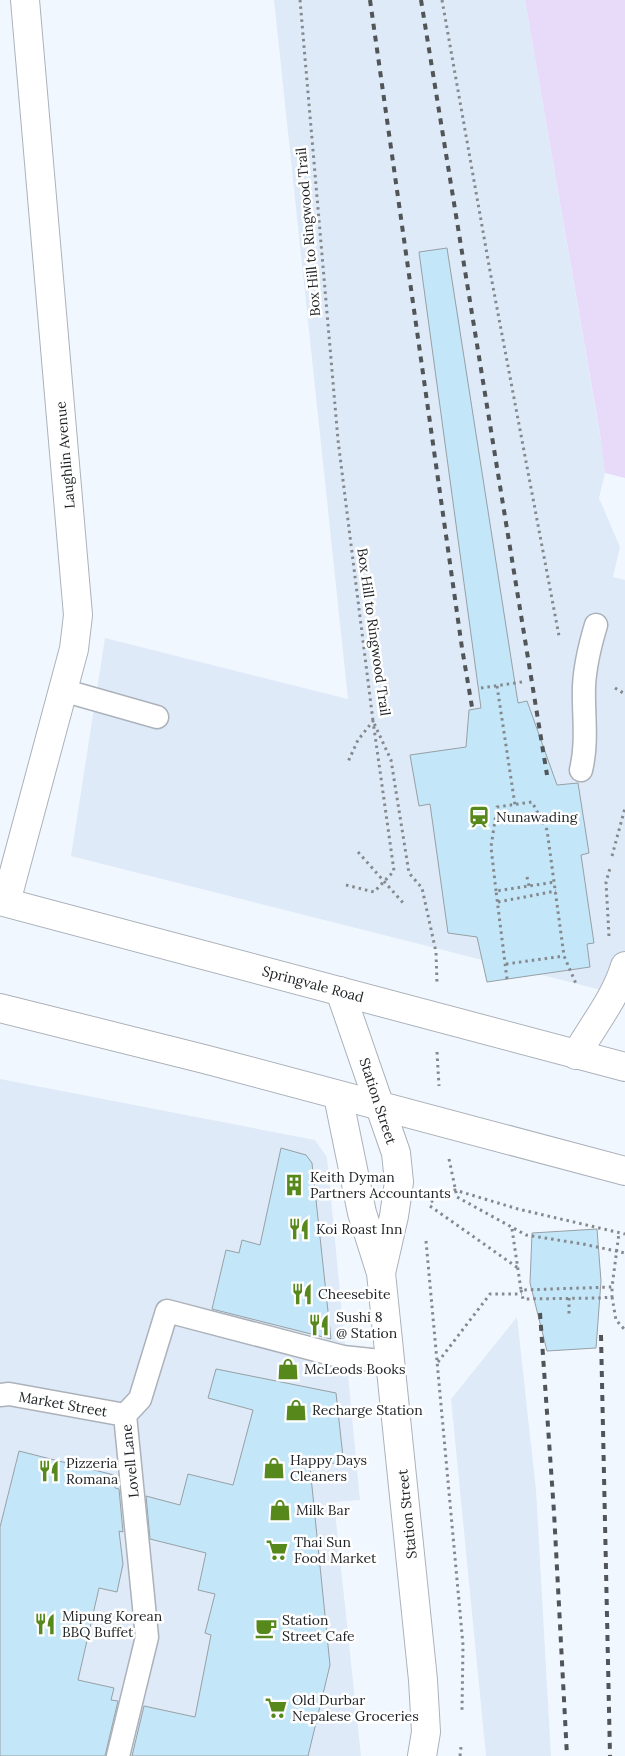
<svg xmlns="http://www.w3.org/2000/svg" width="625" height="1756" font-family="Lora,serif">
  <style>
    .built { fill: #dfeaf8 }
    .green { fill: #e8dbfa }
    .building { fill: #c3e6f8; stroke: #97a0a5 }
    .lines { fill: none; stroke-linecap: round; stroke-linejoin: round }
    .lane-casing { stroke: #acb2ba; stroke-width: 25 }
    .street-casing { stroke: #acb2ba; stroke-width: 30 }
    .highway-casing { stroke: #acb2ba; stroke-width: 30 }
    .path { stroke: #85898e; stroke-width: 3; stroke-dasharray: 2.5 4; stroke-linecap: butt }
    .lane { stroke: #fff; stroke-width: 22 }
    .street { stroke: #fff; stroke-width: 28 }
    .highway { stroke: #fff; stroke-width: 28 }
    .rail { stroke: #515558; stroke-width: 4; stroke-dasharray: 6 6; stroke-linecap: butt }
    .labels { text-anchor: middle; stroke-width: 5; stroke-linejoin: round; paint-order: stroke }
    .street-label { font-size: 14px; fill: #212426; stroke: #fff }
    .poi-label { font-size: 14px; fill: #212426; stroke: #fff; text-anchor: start }
  </style>
  <rect width="100%" height="100%" fill="#f1f7ff"/>
  <!-- built -->
  <path class="built" d="M274 0H525L603 453 605 473 599 498 620 547 613 577 625 580V996L71 856 105 638 348 699Z
    M0 1079 315 1140 327 1157 360 1500 334 1502 361 1756H0Z
    M517 1317 536 1490 551 1756H486L451 1399Z"/>
  <!-- green -->
  <path class="green" d="M525 0H625V478L605 473 600 434Z"/>
  <!-- building -->
  <path class="building" d="M447 248 518 703 527 701 557 785 578 783 589 853 581 855 594 943 587 944 590 967 487 982 477 937 448 933 430 804 419 806 410 755 466 747 469 710 481 708 419 252Z
    M281 1148 306 1155 312 1163 331 1339 212 1309 226 1250 239 1253 242 1240 260 1245Z
    M597 1229 601 1281 596 1348 547 1351 530 1283 532 1233Z
    M216 1369 336 1393 344 1466 309 1457 330 1665 308 1756H132L144 1706 195 1717 211 1635 205 1633 215 1594 198 1590 206 1553 150 1539 146 1496 180 1505 188 1474 233 1485 253 1410 208 1398Z
    M19 1451 114 1475 115 1488 119 1489 123 1532 119 1531 123 1564 117 1592 99 1588 78 1680 114 1688 111 1700 118 1701 105 1756H0V1527Z"/>
  <g class="lines">
    <!-- lane casing -->
    <g class="lane-casing">
      <path id="lane" d="M62 690 157 717
        M581 770C588 741 583 714 584 686 585 665 590 645 596 625
        M0 1395 9 1394 125 1415
        M118 1756 147 1637 125 1415 140 1399 167 1311 343 1357 390 1362"/>
    </g>
    <!-- street casing -->
    <g class="street-casing">
      <path id="street" d="M6 902 74 649 78 615 25 0
        M340 991 396 1153 399 1182 394 1216 381 1273
        M576 1055C593 1025 615 999 625 966
        M338 1096 362 1213 381 1273 423 1680 426 1732 422 1756"/>
    </g>
    <!-- highway casing -->
    <g class="highway-casing">
      <path id="highway" d="M0 901 625 1067
        M0 1008 204 1059 625 1171"/>
    </g>
    <!-- path -->
    <path class="path" d="M300 0 338 440 373 721 391 760 409 873 422 888 436 952 437 983
      M442 0 490 271 559 636
      M497 686 515 805
      M481 688 522 682
      M615 688 625 694
      M358 852 405 905
      M612 856 625 808
      M527 877 529 886
      M346 885 374 892 394 871 373 721 358 740 347 764
      M496 891 491 847 497 807 532 802 547 830 564 956 577 986
      M498 902 556 891
      M609 936 606 882 610 868
      M506 964 564 956
      M507 979 496 891 555 882
      M437 1052 439 1086
      M449 1159 457 1197 526 1235 583 1244 625 1253
      M431 1202 439 1195 455 1190 518 1209 625 1234
      M430 1206 518 1268
      M512 1229 521 1290 612 1287 619 1233
      M426 1241 463 1645 462 1710
      M521 1290 523 1299 600 1298 612 1297V1287
      M612 1297 616 1320 625 1330
      M569 1298V1314
      M438 1362 490 1294H522
      M460 1756 461 1747"/>
    <!-- lane -->
    <use href="#lane" class="lane"/>
    <!-- street -->
    <use href="#street" class="street"/>
    <!-- highway -->
    <use href="#highway" class="highway"/>
    <!-- rail -->
    <path class="rail" d="M370 0 462 648 472 707
      M421 0 547 775
      M540 1313 554 1512 567 1756
      M601 1335 610 1756"/>
  </g>
  <!-- icons -->
  <defs>
    <g id="station-bare" transform="scale(1.725)"><path d="M-3-6H3Q5-6 5-4V2Q5 4 3 4L4.5 6H3L1.5 4h-3L-3 6H-4.5L-3 4Q-5 4-5 2V-4Q-5-6-3-6ZM-3.5-4v3h7v-3ZM-3.5 1v1.5H-2V1ZM2 1v1.5H3.5V1Z" fill="#57881c" stroke="#fff" stroke-width="2.5" paint-order="stroke"/></g>
    <g id="building-bare" transform="scale(1.725)"><path d="M-4-6H4V6H1V3H-1V6H-4ZM-2.5-4.3h1.7v1.8h-1.7ZM.8-4.3h1.7v1.8H.8ZM-2.5-1h1.7V.8h-1.7ZM.8-1h1.7V.8H.8Z" fill="#57881c" stroke="#fff" stroke-width="2.5" paint-order="stroke"/></g>
    <g id="restaurant-bare" transform="scale(1.725)"><path d="M-5-6h1v4h1v-4h1v4h1v-4h1v5L-1.5 .5V6h-2V.5L-5-1ZM5-6V6H3V1.5H1.5Q1.5-4 5-6Z" fill="#57881c" stroke="#fff" stroke-width="2.5" paint-order="stroke"/></g>
    <g id="shop-bare" transform="scale(1.725)"><path d="M-5-2.5h2.3a2.7 3.5 0 0 1 5.4 0H5L5.5 6h-11ZM-1.5-2.5h3a1.5 2.3 0 0 0-3 0Z" fill="#57881c" stroke="#fff" stroke-width="2.5" paint-order="stroke"/></g>
    <g id="supermarket-bare" transform="scale(1.725)"><path d="M-6-5.5h2.5l.6 2H6L4.5 2H-2.5L-4.4-4H-6ZM-1.5 3.2a1.3 1.3 0 1 0 .1 0ZM3 3.2a1.3 1.3 0 1 0 .1 0Z" fill="#57881c" stroke="#fff" stroke-width="2.5" paint-order="stroke"/></g>
    <g id="cafe-bare" transform="scale(1.725)"><path d="M-5.5-4.5H6V0H3Q3 3.5 0 3.5H-2.5Q-5.5 3.5-5.5 0ZM3-3.2v2h1.7v-2ZM-6 4.5H4V6H-6Z" fill="#57881c" stroke="#fff" stroke-width="2.5" paint-order="stroke"/></g>
  </defs>
  <g fill-rule="evenodd">
    <use href="#station-bare" x="479" y="817"/>
    <use href="#building-bare" x="294" y="1185"/>
    <use href="#restaurant-bare" x="299" y="1229"/>
    <use href="#restaurant-bare" x="302" y="1294"/>
    <use href="#restaurant-bare" x="319" y="1325"/>
    <use href="#shop-bare" x="288" y="1369"/>
    <use href="#shop-bare" x="296" y="1410"/>
    <use href="#shop-bare" x="274" y="1468"/>
    <use href="#restaurant-bare" x="49" y="1471"/>
    <use href="#shop-bare" x="280" y="1510"/>
    <use href="#supermarket-bare" x="277" y="1550"/>
    <use href="#restaurant-bare" x="45" y="1624"/>
    <use href="#cafe-bare" x="266" y="1628"/>
    <use href="#supermarket-bare" x="276" y="1708"/>
  </g>
  <g class="labels">
    <!-- street labels -->
    <g class="street-label">
      <text transform="translate(308 232) rotate(-95)" y="5">Box Hill to Ringwood Trail</text>
      <text transform="translate(65 455) rotate(-95)" y="5">Laughlin Avenue</text>
      <text transform="translate(374 632) rotate(82)" y="5">Box Hill to Ringwood Trail</text>
      <text transform="translate(313 984) rotate(15)" y="5">Springvale Road</text>
      <text transform="translate(378 1101) rotate(72)" y="5">Station Street</text>
      <text transform="translate(63 1404) rotate(10)" y="5">Market Street</text>
      <text transform="translate(130 1461) rotate(-96)" y="5">Lovell Lane</text>
      <text transform="translate(407 1514) rotate(-96)" y="5">Station Street</text>
    </g>
    <!-- poi labels -->
    <g class="poi-label">
      <text x="496" y="822">Nunawading</text>
      <text x="310" y="1182">Keith Dyman<tspan x="310" dy="16">Partners Accountants</tspan></text>
      <text x="316" y="1234">Koi Roast Inn</text>
      <text x="318" y="1299">Cheesebite</text>
      <text x="336" y="1322">Sushi 8<tspan x="336" dy="16">@ Station</tspan></text>
      <text x="304" y="1374">McLeods Books</text>
      <text x="312" y="1415">Recharge Station</text>
      <text x="290" y="1465">Happy Days<tspan x="290" dy="16">Cleaners</tspan></text>
      <text x="66" y="1468">Pizzeria<tspan x="66" dy="16">Romana</tspan></text>
      <text x="296" y="1515">Milk Bar</text>
      <text x="294" y="1547">Thai Sun<tspan x="294" dy="16">Food Market</tspan></text>
      <text x="62" y="1621">Mipung Korean<tspan x="62" dy="16">BBQ Buffet</tspan></text>
      <text x="282" y="1625">Station<tspan x="282" dy="16">Street Cafe</tspan></text>
      <text x="292" y="1705">Old Durbar<tspan x="292" dy="16">Nepalese Groceries</tspan></text>
    </g>
  </g>
</svg>
